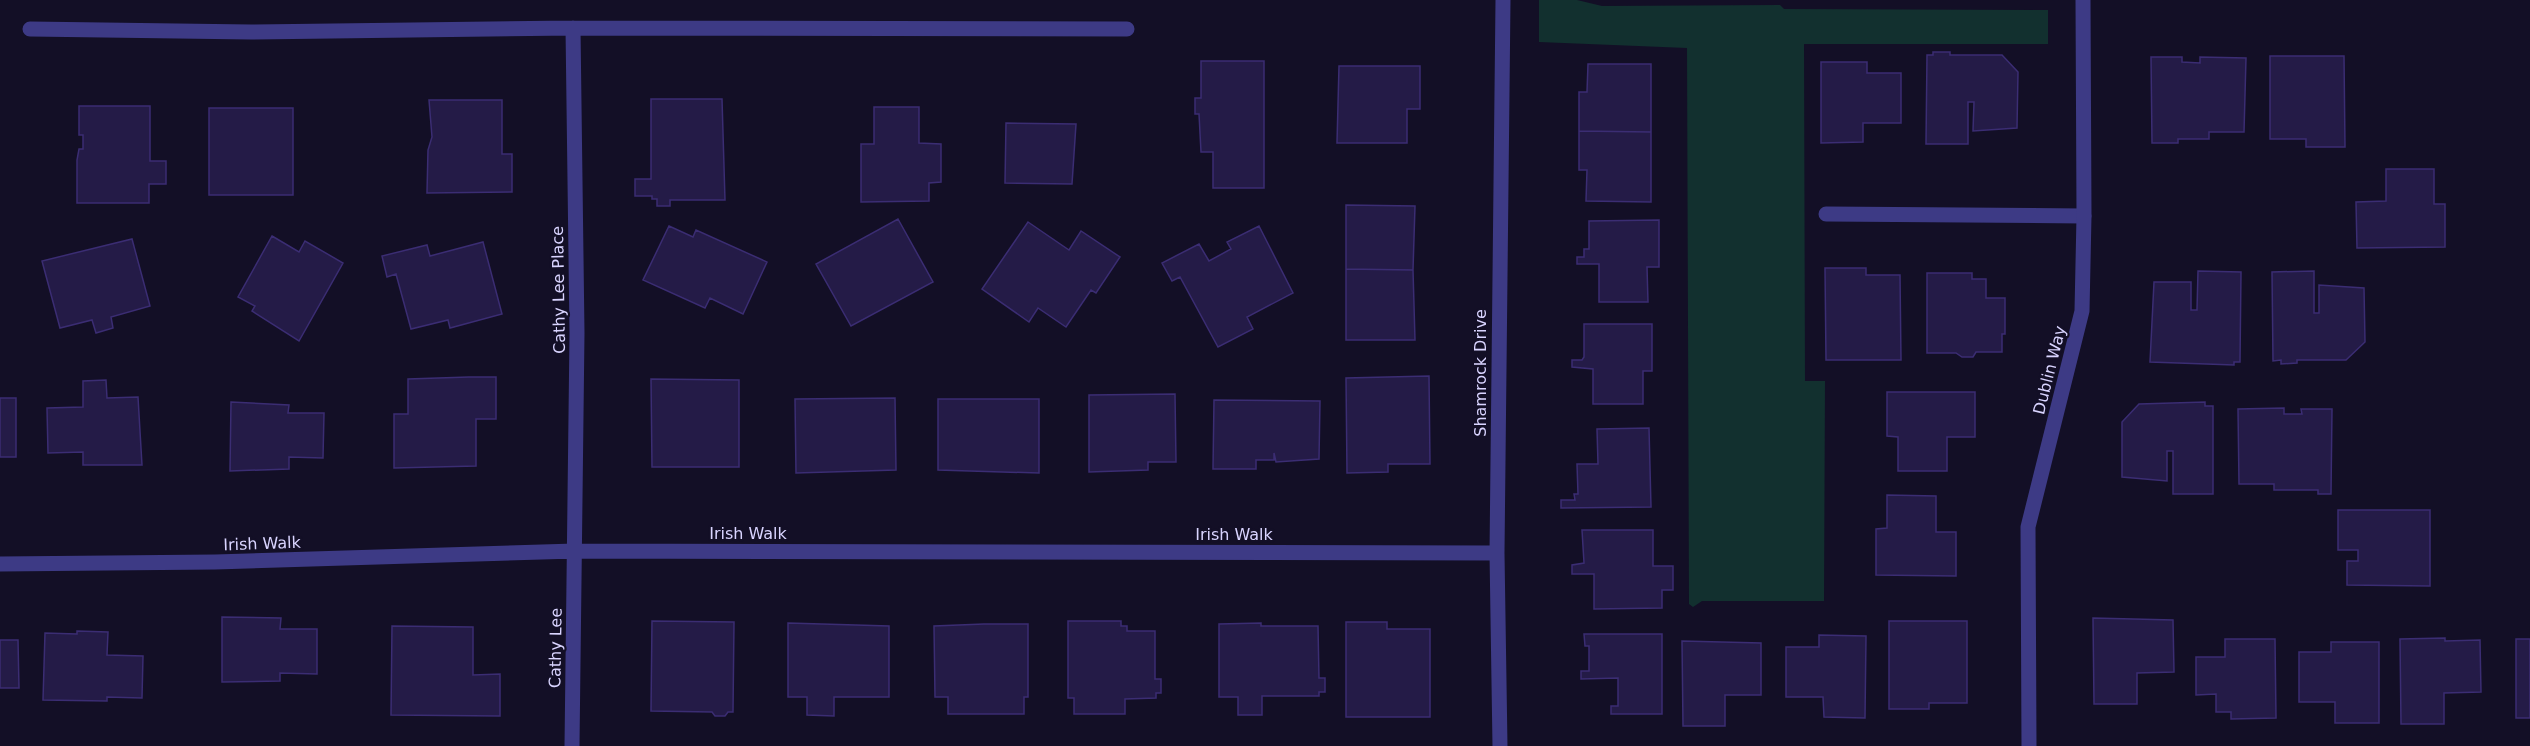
<svg xmlns="http://www.w3.org/2000/svg" width="2530" height="746" font-family="'DejaVu Sans',sans-serif">
  <style>
    .green { fill: #12302f }
    .building { fill: #241b47; stroke: #3b2d73; stroke-width: 1.5 }
    .lines { fill: none; stroke-linecap: round; stroke-linejoin: round }
    .lane { stroke: #3d3a85; stroke-width: 15 }
    .street { stroke: #3d3a85; stroke-width: 15 }
    .labels { text-anchor: middle; stroke-width: 4.5; stroke-linejoin: round; paint-order: stroke }
    .street-label { font-size: 16px; fill: #d9d4ff; stroke: #130f26 }
  </style>
  <rect width="100%" height="100%" fill="#130f26"/>
  <!-- green -->
  <path class="green" d="M1539 0H1577L1602 6 1780 5 1784 9 2048 10V44H1804L1805 381H1825L1824 601H1702L1693 607 1689 604 1687 48 1539 42Z"/>
  <!-- building -->
  <path class="building" d="M1933 52H1950V55H2002L2018 72 2017 128 1973 131 1974 102H1968V144H1926L1927 55H1933Z
    M2270 56H2344L2345 147H2306V139H2270Z
    M2151 57H2182V62L2200 63V57L2246 58 2244 132H2209V139H2178V143H2152Z
    M1201 61H1264V188H1213V152H1201L1199 114H1195V98H1201Z
    M1821 62H1867V73H1901V123H1863V142L1821 143Z
    M1588 64H1651V132L1579 131V92H1587Z
    M1339 66H1420V109H1407V143H1337Z
    M651 99H722L725 200H670V206H657V199H652V196H635V179H651Z
    M429 100H502V154H512V192L427 193 428 150 432 137Z
    M79 106H150V161H166V184H149V203H77V160L79 149H83V135H79Z
    M874 107H919V143L941 144V182L929 183V201L861 202V144H874Z
    M209 108H293V195H209Z
    M1006 123 1076 124 1072 184 1005 183Z
    M1579 131 1651 132V202L1586 201 1587 170H1579Z
    M2386 169H2434V204H2445V247L2357 248 2356 202 2386 201Z
    M1346 205 1415 206 1413 270 1346 269Z
    M898 219 933 282 851 326 816 264Z
    M1659 220V267H1647L1648 302H1599V264H1577V257H1584V249H1589V221Z
    M1028 222 1069 250 1081 231 1120 257 1096 293 1091 290 1066 327 1038 308 1029 322 982 289Z
    M669 226 693 237 696 230 767 262 743 314 710 298 705 308 643 280Z
    M1259 226 1293 293 1247 317 1253 329 1218 347 1180 277 1172 281 1162 263 1199 244 1209 261 1231 249 1227 242Z
    M272 236 299 252 305 241 343 263 299 341 252 311 255 306 238 297Z
    M132 239 150 306 111 317 113 328 96 333 92 320 60 328 42 261Z
    M483 242 502 314 450 328 448 320 411 329 396 274 387 277 382 256 427 245 430 256Z
    M1825 268H1866V275H1900L1901 360H1826Z
    M1346 269 1413 270 1415 340H1346Z
    M2198 271 2241 272 2240 362H2234V365L2150 362 2154 282H2191V310H2197Z
    M2314 271V313H2319V285L2364 288 2365 342 2346 360H2297V363L2281 364V360L2273 361 2272 272Z
    M1927 273H1972V279H1986V298H2005V334H2002V352H1976L1973 357H1962L1956 353H1927Z
    M1584 324H1652V371H1643V404H1593V369L1572 367V360H1582L1584 357Z
    M1429 376 1430 464H1388V472L1347 473 1346 378Z
    M469 377H496V419H476V466L394 468V414H408V379Z
    M651 379 739 380V467H652Z
    M106 380 107 398 138 397 142 465H83V452L48 453 47 408 83 407V381Z
    M1887 392H1975V437H1947V471H1898V437L1887 436Z
    M1175 394 1176 462H1148V470L1089 472V395Z
    M0 398H16V457H0Z
    M895 398 896 470 796 473 795 399Z
    M938 399H1039V473L938 470Z
    M1214 400 1320 401 1319 459 1276 462 1274 453V460H1256V469H1213Z
    M231 402 289 405 288 413H324L323 458 289 457V469L230 471Z
    M2205 402V406H2213V494H2173V451H2167V481L2122 477V422L2139 404Z
    M2284 408V414H2302L2301 409H2332L2331 494H2318V490H2274V484H2239L2238 409Z
    M1649 428 1651 507 1561 508V500H1575L1574 494H1578L1577 464H1598L1597 429Z
    M1887 495 1936 496V532H1956V576L1876 575V529L1887 528Z
    M2338 510H2430V586L2347 585V561H2358V550H2338Z
    M1582 530H1653V566H1673V590H1662V608L1594 609V574H1572V565L1584 563Z
    M222 617 281 618 280 629H317V674L280 673V681L222 682Z
    M2093 618 2173 620 2174 672 2137 673V704H2094Z
    M652 621 734 622 733 712H728L725 716H715L712 712 651 711Z
    M1068 621H1121V626H1127V631H1155V679H1161V693H1156V698L1125 699V714H1074V698H1068Z
    M1889 621H1967V703H1929V709H1889Z
    M1346 622H1387V629H1430V717H1346Z
    M788 623 889 626V697H834V716L807 715V697H788Z
    M1261 623V626H1318L1319 678H1325V692H1319V696H1262V715H1238V697H1219V624Z
    M984 624H1028V697H1024V714H948V697H935L934 626Z
    M392 626 473 627V675L500 674V716L391 715Z
    M77 631 108 632 107 655 143 656 142 698 107 697V701L43 700 45 633 77 634Z
    M1584 634H1662V714H1611V706H1618V678L1581 679V671H1589V646H1585Z
    M1819 635 1866 636 1865 718 1824 717 1823 697H1786V647H1819Z
    M2445 638V641L2480 640 2481 692 2444 693V724H2401L2400 639Z
    M2225 639H2275L2276 718 2231 719V712H2216V694L2196 695V657H2225Z
    M2516 639H2530V718H2516Z
    M0 640H18L19 688H0Z
    M1682 641 1761 643V695H1725V726H1683Z
    M2331 642H2379V723H2335V702H2299V652H2331Z"/>
  <g class="lines">
    <!-- lane -->
    <path class="lane" d="M1826 214 2084 216"/>
    <!-- street -->
    <path class="street" d="M30 29 251 32 573 28 1127 29
      M0 564 215 562 575 551 1497 553
      M572 746 577 333 573 28
      M1500 746 1497 553 1503 0
      M2029 746 2028 527 2082 311 2084 216 2083 0"/>
  </g>
  <g class="labels">
    <!-- street labels -->
    <g class="street-label">
      <text transform="translate(558 290) rotate(-91)" y="6">Cathy Lee Place</text>
      <text transform="translate(2049 370) rotate(-76)" y="6">Dublin Way</text>
      <text transform="translate(1480 373) rotate(-90)" y="6">Shamrock Drive</text>
      <text x="748" y="539">Irish Walk</text>
      <text x="1234" y="540">Irish Walk</text>
      <text transform="translate(262 543) rotate(-2)" y="6">Irish Walk</text>
      <text transform="translate(555 648) rotate(-89)" y="6">Cathy Lee</text>
    </g>
  </g>
</svg>
